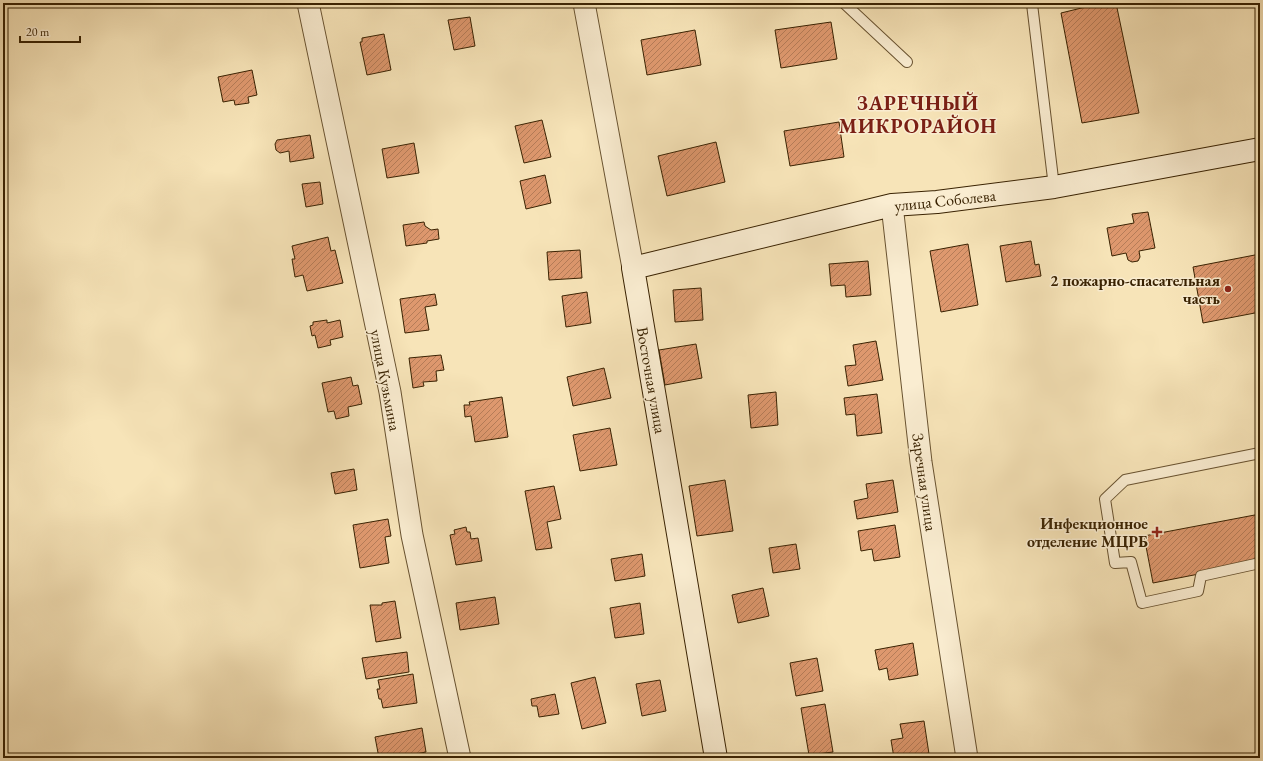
<svg xmlns="http://www.w3.org/2000/svg" width="1263" height="761" font-family="'EB Garamond',serif">
  <style>
    .building { fill: url(#building-hatch); stroke: #392202 }
    .lines { fill: none; stroke-linecap: round; stroke-linejoin: round }
    .lane-casing { stroke: #685230; stroke-width: 12 }
    .street-casing { stroke: #685230; stroke-width: 23 }
    .secondary-casing { stroke: #392202; stroke-width: 24 }
    .lane { stroke: #faedd1; stroke-width: 10 }
    .street { stroke: #faedd1; stroke-width: 21 }
    .secondary { stroke: #faedd1; stroke-width: 22 }
    .poi-dot { fill: #8f2418; stroke: #faedd1; stroke-width: 1.5 }
    .labels { text-anchor: middle; stroke-width: 3; stroke-linejoin: round; paint-order: stroke }
    .street-label { font-size: 16px; fill: #392202; stroke: #faedd1 }
    .poi-label { font-size: 16px; font-weight: bold; fill: #392202; stroke: #faedd1; text-anchor: end }
    .district-label { font-size: 20px; font-weight: bold; letter-spacing: 1px; fill: #7a1f14; stroke: #faedd1 }
  </style>
  <defs>
    <pattern id="building-hatch" width="6" height="6" patternUnits="userSpaceOnUse"><rect width="6" height="6" fill="#de986e"/><path d="M-1 1l2-2M0 6l6-6M5 7l2-2" fill="none" stroke="#b57c58"/></pattern>
  </defs>
  <rect width="100%" height="100%" fill="#f7e4b8"/>
  <filter id="stains"><feTurbulence type="fractalNoise" baseFrequency=".005" numOctaves="4"/><feColorMatrix values="0 0 0 0 .2 0 0 0 0 .09 0 0 0 0 .02 0 0 0 .5 -.17"/></filter>
  <radialGradient id="worn" r=".72"><stop offset=".6" stop-color="#630" stop-opacity="0"/><stop offset="1" stop-color="#630" stop-opacity=".3"/></radialGradient>
  <!-- building -->
  <path class="building" d="M1102 3H1116L1139 113 1082 123 1061 13Z
    M470 17 475 46 454 50 448 20Z
    M831 22 837 59 781 68 775 30Z
    M695 30 701 65 647 75 641 40Z
    M384 34 391 70 367 75 360 42H362V38Z
    M252 70 257 95 248 97 249 103 235 105 234 100 223 102 218 77Z
    M542 120 551 157 524 163 515 126Z
    M839 122 844 157 790 166 784 131Z
    M310 135 314 158 290 162 289 151 280 153 276 150 275 144 277 140Z
    M716 142 725 182 667 196 658 156Z
    M414 143 419 173 387 178 382 149Z
    M545 175 551 203 526 209 520 181Z
    M320 182 323 204 306 207 302 184Z
    M1148 212 1155 248 1139 251 1140 257 1138 261 1132 262 1128 260 1126 253 1112 256 1107 228 1134 223 1132 214Z
    M424 222 425 226 431 230 438 229 439 239 427 241V243L406 246 403 225Z
    M328 237 331 251 335 250 343 283 307 291 303 275 295 277 292 259H295L292 246Z
    M1031 241 1035 265 1039 264 1041 276 1006 282 1000 246Z
    M968 244 978 305 941 312 930 251Z
    M580 250 582 278 549 280 547 252Z
    M1260 254V312L1203 323 1193 267Z
    M868 261 871 295 846 297 845 285 831 286 829 264Z
    M701 288 703 320 675 322 673 290Z
    M587 292 591 323 566 327 562 296Z
    M435 294 437 305 425 307 429 330 405 333 400 299Z
    M327 320V323L340 320 343 337 330 340 331 345 318 348 315 335 312 336 310 326 313 325V322Z
    M876 341 883 380 848 386 845 366 856 365 853 345Z
    M696 344 702 378 665 385 659 350Z
    M441 355 444 370 436 371 437 381 423 382 424 386 413 388 409 358Z
    M604 368 611 398 573 406 567 377Z
    M351 377 353 386 358 385 362 404 348 407 349 416 336 419 334 411 328 412 322 383Z
    M776 392 778 425 751 428 748 395Z
    M877 394 882 433 857 436 855 414 846 415 844 398Z
    M502 397 508 437 475 442 471 416 465 417 464 405H470L469 402Z
    M610 428 617 465 580 471 573 435Z
    M354 469 357 490 335 494 331 473Z
    M725 480 733 531 697 536 689 486Z
    M893 480 898 512 857 519 854 501 868 498 866 484Z
    M554 486 561 519 547 522 552 548 536 550 525 491Z
    M1260 514V562L1153 583 1144 536Z
    M388 519 391 536 385 537 389 563 360 568 353 525Z
    M895 525 900 557 874 561 872 549 861 551 858 531Z
    M466 527 467 532H470L471 539 478 538 482 561 456 565 450 535 455 534 454 530Z
    M796 544 800 569 773 573 769 548Z
    M642 554 645 576 615 581 611 559Z
    M763 588 769 616 738 623 732 595Z
    M495 597 499 624 460 630 456 603Z
    M395 601 401 638 376 642 370 605H382V603Z
    M640 603 644 634 615 638 610 608Z
    M913 643 918 675 889 680 887 668 879 670 875 650Z
    M407 652 409 672 366 679 362 658Z
    M817 658 823 691 796 696 790 663Z
    M413 674 417 703 383 708 381 699H379L377 689H380L378 680Z
    M595 677 606 723 582 729 571 683Z
    M660 680 666 711 642 716 636 684Z
    M555 694 559 714 539 717 537 706H532L531 699Z
    M825 704 833 752 809 755 801 708Z
    M924 721 929 754 894 758 891 740 903 738 900 724Z
    M422 728 426 752 394 758H379L375 737Z"/>
  <g class="lines">
    <!-- lane casing -->
    <g class="lane-casing">
      <path id="lane" d="M844 3 907 62
        M1032 4 1054 187
        M1260 453 1125 480 1105 499 1115 563 1131 562 1142 603 1198 591 1201 576 1260 563"/>
    </g>
    <!-- street casing -->
    <g class="street-casing">
      <path id="street" d="M308 3 390 392 412 535 460 758
        M584 3 633 268
        M892 205 921 462 967 758"/>
    </g>
    <!-- secondary casing -->
    <g class="secondary-casing">
      <path id="secondary" d="M716 758 633 268 892 205 937 202 1054 187 1260 149"/>
    </g>
    <!-- lane -->
    <use href="#lane" class="lane"/>
    <!-- street -->
    <use href="#street" class="street"/>
    <!-- secondary -->
    <use href="#secondary" class="secondary"/>
  </g>
  <!-- markers -->
  <g class="poi-dot">
    <circle cx="1228" cy="289" r="4"/>
    <path d="M1155 526h4v4h4v4h-4v4h-4v-4h-4v-4h4z"/>
  </g>
  <g class="labels">
    <!-- street labels -->
    <g class="street-label">
      <text transform="translate(945 200) rotate(-6)" y="6">улица Соболева</text>
      <text transform="translate(386 380) rotate(79)" y="6">улица Кузьмина</text>
      <text transform="translate(652 380) rotate(80)" y="6">Восточная улица</text>
      <text transform="translate(925 482) rotate(82)" y="6">Заречная улица</text>
    </g>
    <!-- poi labels -->
    <g class="poi-label">
      <text x="1220" y="286">2 пожарно-спасательная<tspan x="1220" dy="18">часть</tspan></text>
      <text x="1148" y="529">Инфекционное<tspan x="1148" dy="18">отделение МЦРБ</tspan></text>
    </g>
    <!-- district labels -->
    <g class="district-label">
      <text x="918" y="110">ЗАРЕЧНЫЙ<tspan x="918" dy="23">МИКРОРАЙОН</tspan></text>
    </g>
  </g>
  <!-- margin -->
  <rect width="1263" height="761" fill="none" stroke="#f7e4b8" stroke-width="16"/>
  <rect x="4" y="4" width="1255" height="753" fill="none" stroke="#392202" stroke-width="2"/>
  <rect x="8" y="8" width="1247" height="745" fill="none" stroke="#392202"/>
  <!-- scale -->
  <path d="M20 36v6h60v-6" fill="none" stroke="#392202" stroke-width="2"/>
  <text x="26" y="36" font-size="12" fill="#392202" stroke="#faedd1" stroke-width="3" paint-order="stroke">20 m</text>
  <rect width="100%" height="100%" filter="url(#stains)"/>
  <rect width="100%" height="100%" fill="url(#worn)"/>
</svg>
